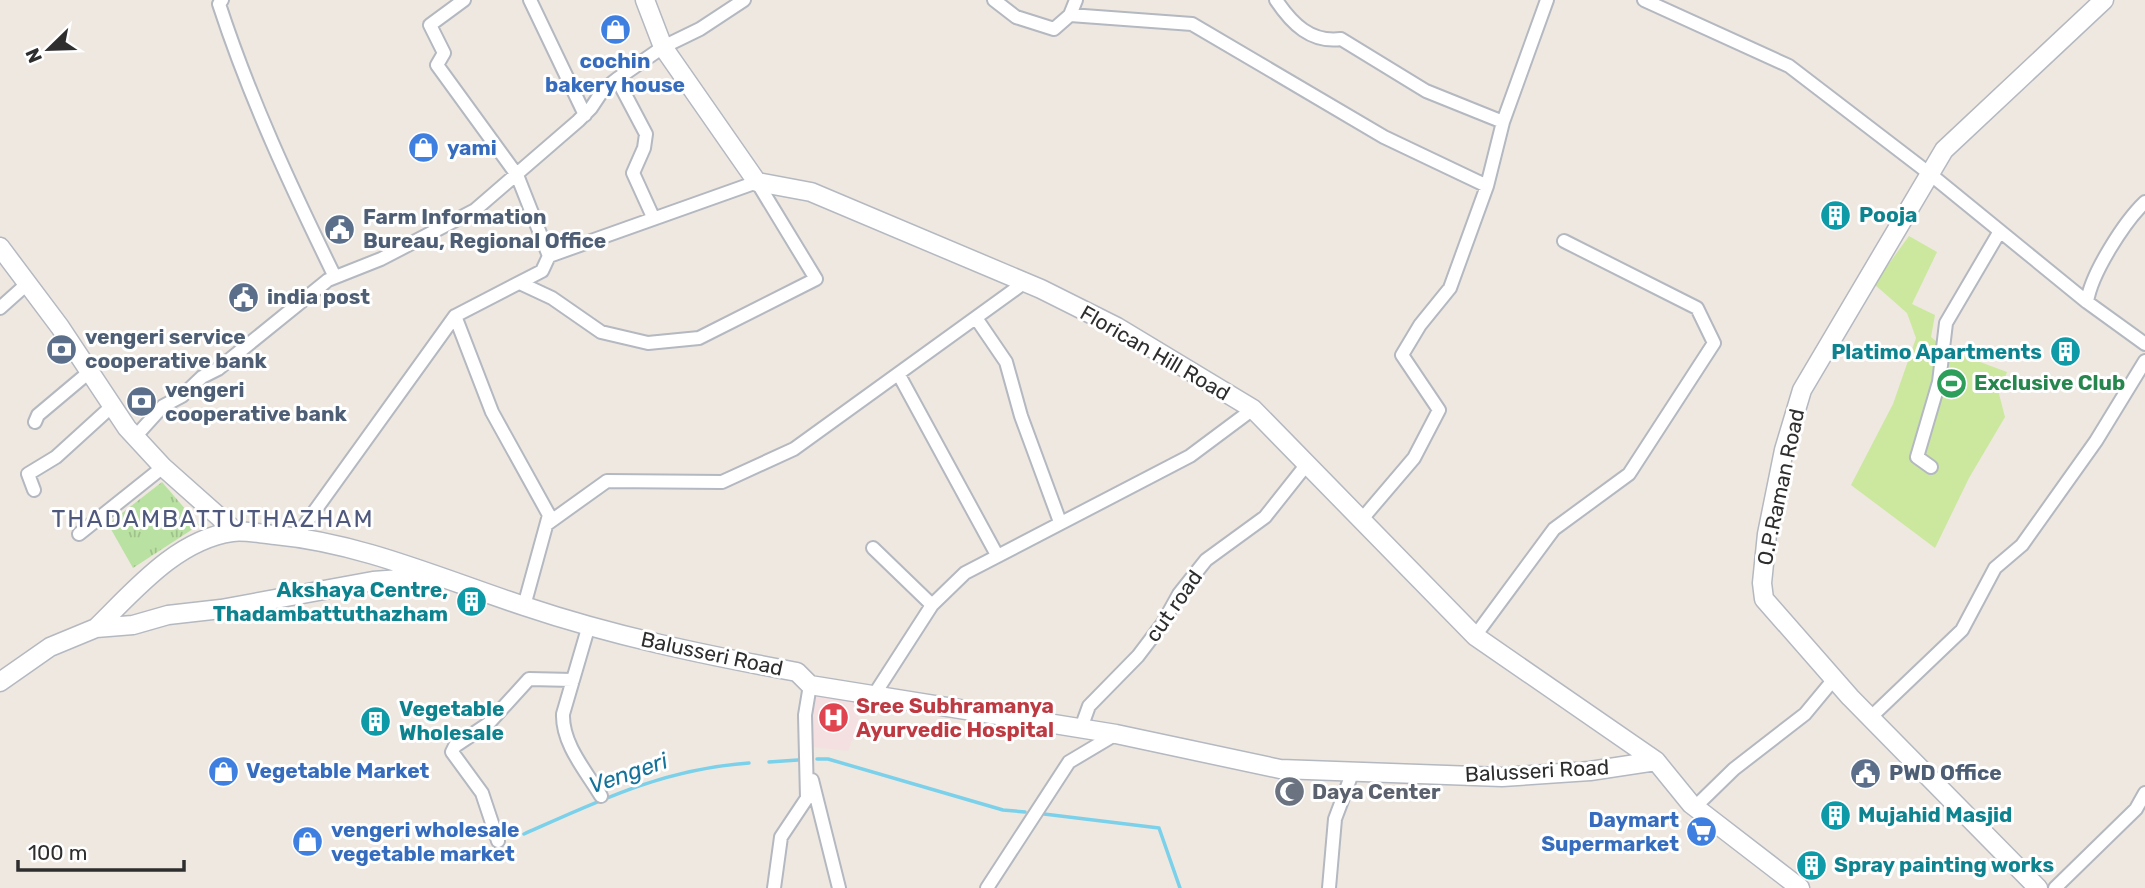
<svg xmlns="http://www.w3.org/2000/svg" width="2145" height="888" font-family="Rubik,sans-serif">
	<style>
		.medical { fill: #f4e0e1 }
		.grass { fill: url(#grass-tufts) }
		.pitch { fill: #cbe89e }
		.lines { fill: none; stroke-linecap: round; stroke-linejoin: round }
		.stream { stroke: #7bd0ea; stroke-width: 3.5 }
		.street-casing { stroke: #b4b8c0; stroke-width: 16 }
		.secondary-casing { stroke: #b4b8c0; stroke-width: 21 }
		.street { stroke: #fff; stroke-width: 12 }
		.secondary { stroke: #fff; stroke-width: 18 }
		.labels { text-anchor: middle; stroke-width: 6; stroke-linejoin: round; paint-order: stroke }
		.shop-label { font-size: 21px; font-weight: bold; fill: #366cbe; stroke: #fff; text-anchor: start }
		.culture-label { font-size: 21px; font-weight: bold; fill: #0d838f; stroke: #fff; text-anchor: start }
		.service-label { font-size: 21px; font-weight: bold; fill: #4e5e75; stroke: #fff; text-anchor: start }
		.street-label { font-size: 21px; fill: #2e2e2e; stroke: #fff }
		.leisure-label { font-size: 21px; font-weight: bold; fill: #27864d; stroke: #fff; text-anchor: start }
		.health-label { font-size: 21px; font-weight: bold; fill: #be3a42; stroke: #fff; text-anchor: start }
		.worship-label { font-size: 21px; font-weight: bold; fill: #5b616d; stroke: #fff; text-anchor: start }
		.water-label { font-size: 23px; font-style: italic; fill: #14729b; stroke: #fff }
		.quarter-label { font-size: 24px; letter-spacing: 2px; fill: #4f597d; stroke: #fff }
	</style>
	<defs>
		<pattern id="grass-tufts" width="24" height="20" patternUnits="userSpaceOnUse" patternTransform="scale(1.75)"><rect width="24" height="20" fill="#b9e1a1"/><path d="M3 7l-1-3M5 7V3M7 7l1-3M15 17l-1-3M17 17v-4M19 17l1-3" fill="none" stroke="#9fc18b"/></pattern>
	</defs>
	<rect width="100%" height="100%" fill="#eee8e1"/>
	<path class="medical" d="M817 682 853 686 859 707 858 724 848 751 812 747 808 730Z"/>
	<path class="grass" d="M162 482 199 525 133 568 108 524Z"/>
	<path class="pitch" d="M1909 236 1937 252 1912 304 1935 315 1931 337 1945 349 2007 372 1999 394 2005 417 1969 478 1935 548 1851 485 1893 404 1916 338 1907 313 1874 284Z"/>
	<g class="lines">
		<path class="stream" d="M817 759H828L1003 810 1025 812
			M769 762 798 760
			M1044 814 1159 828 1180 888
			M524 834C600 800 664 769 749 763"/>
		<defs>
			<path id="street" d="M222 0 219 4C250 99 291 187 335 277
				M464 0 430 25 444 53 437 65 517 175 549 256 542 271 455 316 492 412 549 515 524 606
				M530 0 585 115
				M994 0 1016 17 1054 29 1070 15
				M1076 0 1070 15 1192 24 1384 137 1487 186
				M1276 0C1292 24 1311 43 1341 39L1426 91 1503 122 1487 186 1450 288 1420 325 1402 355 1439 410 1414 458 1362 519
				M1644 0 1789 66 1930 174 2087 302
				M617 79 646 134 644 148 633 173 653 217
				M1503 122 1547 0
				M2145 202C2124 222 2091 274 2087 302L2145 344
				M522 284 552 298 601 332 648 343 699 338 816 279 757 182 549 256
				M0 308 28 283
				M976 318 1006 362 1021 416 1060 522
				M899 375 997 555
				M35 422 38 415 88 373
				M135 437 163 406 182 396 202 377 218 369 328 280 381 259 475 210 578 121 591 108 603 90 617 79 663 47 700 29 744 0
				M1931 467 1917 457 1939 382 1946 323 2000 231
				M34 490 28 474 56 457 111 407
				M547 524 607 481 722 482 794 449 1025 282
				M79 534 163 467
				M296 537 455 316
				M873 548 932 605
				M589 625 563 714C562 744 586 771 601 796
				M1475 636 1554 529 1629 474 1714 343 1697 308 1564 241
				M874 695 932 605 965 573 1190 456 1253 409
				M1871 717 1962 630 1995 568 2022 545 2096 441 2145 361
				M1081 728 1089 706 1138 656 1163 623 1179 594 1206 560 1265 517 1307 464
				M812 780 839 888
				M1695 807 1734 769 1805 714 1834 679
				M498 841 482 793 452 752 455 746 488 724 529 679 573 680
				M774 888 781 837 807 798 805 715 810 685
				M987 888 1069 762 1116 734
				M1329 888 1335 819 1353 771
				M2055 888 2136 809 2145 793"/>
			<path id="secondary" d="M645 0 663 47 757 182 811 192 1041 289 1117 327 1253 409 1475 636 1656 761 1691 804 1800 888
				M0 247 60 327 127 428 163 467 235 531
				M96 628C134 591 176 540 232 532 245 530 261 534 275 535 361 543 442 579 524 606 613 636 705 655 797 672L810 685 1116 734 1280 769 1502 777 1590 771 1656 761
				M0 682 50 647 96 628 133 625 168 615 221 609 373 581 428 577
				M2038 888 1850 697 1764 599 1762 583 1767 534 1784 450 1802 390 1944 150 2104 0"/>
		</defs>
		<use href="#street" class="street-casing"/>
		<use href="#secondary" class="secondary-casing"/>
		<use href="#street" class="street"/>
		<use href="#secondary" class="secondary"/>
	</g>
	<defs>
		<symbol id="shop-disc" viewBox="-11 -11 22 22"><circle r="9.5" fill="#3f7fe0" stroke="#fff"/><path d="M-5-2.5h2.3a2.7 3.5 0 0 1 5.4 0H5L5.5 6h-11ZM-1.5-2.5h3a1.5 2.3 0 0 0-3 0Z" fill="#fff"/></symbol>
		<symbol id="building-disc" viewBox="-11 -11 22 22"><circle r="9.5" fill="#0f9aa8" stroke="#fff"/><path d="M-4-6H4V6H1V3H-1V6H-4ZM-2.5-4.3h1.7v1.8h-1.7ZM.8-4.3h1.7v1.8H.8ZM-2.5-1h1.7V.8h-1.7ZM.8-1h1.7V.8H.8Z" fill="#fff"/></symbol>
		<symbol id="civic-disc" viewBox="-11 -11 22 22"><circle r="9.5" fill="#5c6f8a" stroke="#fff"/><path d="M-.6-6.5H3V-4.5H.6V-3L4-1V1h2V6H-6V1h2V-1L-.6-3ZM-1.2 2.5V6h2.4V2.5Z" fill="#fff"/></symbol>
		<symbol id="bank-disc" viewBox="-11 -11 22 22"><circle r="9.5" fill="#5c6f8a" stroke="#fff"/><path d="M-6-4H6V4H-6ZM0-2.3a2.3 2.3 0 1 0 0 4.6a2.3 2.3 0 1 0 0-4.6Z" fill="#fff"/></symbol>
		<symbol id="stadium-disc" viewBox="-11 -11 22 22"><circle r="9.5" fill="#2e9e5b" stroke="#fff"/><path d="M0-5a6.5 5 0 1 0 0 10a6.5 5 0 1 0 0-10ZM-3.5-1.8h7v3.6h-7Z" fill="#fff"/></symbol>
		<symbol id="hospital-disc" viewBox="-11 -11 22 22"><circle r="9.5" fill="#e0444e" stroke="#fff"/><path d="M-5-5h3v3.5h4V-5h3V5h-3V1.5h-4V5h-3Z" fill="#fff"/></symbol>
		<symbol id="mosque-disc" viewBox="-11 -11 22 22"><circle r="9.5" fill="#6b7280" stroke="#fff"/><path d="M3.5-4.9A6 6 0 1 0 3.5 4.9A5 5 0 1 1 3.5-4.9Z" fill="#fff"/></symbol>
		<symbol id="supermarket-disc" viewBox="-11 -11 22 22"><circle r="9.5" fill="#3f7fe0" stroke="#fff"/><path d="M-6-5.5h2.5l.6 2H6L4.5 2H-2.5L-4.4-4H-6ZM-1.5 3.2a1.3 1.3 0 1 0 .1 0ZM3 3.2a1.3 1.3 0 1 0 .1 0Z" fill="#fff"/></symbol>
	</defs>
	<g fill-rule="evenodd">
		<use href="#shop-disc" x="598" y="12" width="35" height="35"/>
		<use href="#shop-disc" x="406" y="130" width="35" height="35"/>
		<use href="#building-disc" x="1818" y="198" width="35" height="35"/>
		<use href="#civic-disc" x="322" y="212" width="35" height="35"/>
		<use href="#civic-disc" x="226" y="280" width="35" height="35"/>
		<use href="#bank-disc" x="44" y="332" width="35" height="35"/>
		<use href="#building-disc" x="2048" y="334" width="35" height="35"/>
		<use href="#stadium-disc" x="1934" y="366" width="35" height="35"/>
		<use href="#bank-disc" x="124" y="384" width="35" height="35"/>
		<use href="#building-disc" x="454" y="584" width="35" height="35"/>
		<use href="#hospital-disc" x="816" y="700" width="35" height="35"/>
		<use href="#building-disc" x="358" y="704" width="35" height="35"/>
		<use href="#shop-disc" x="206" y="754" width="35" height="35"/>
		<use href="#civic-disc" x="1848" y="756" width="35" height="35"/>
		<use href="#mosque-disc" x="1272" y="774" width="35" height="35"/>
		<use href="#building-disc" x="1818" y="798" width="35" height="35"/>
		<use href="#supermarket-disc" x="1684" y="814" width="35" height="35"/>
		<use href="#shop-disc" x="290" y="824" width="35" height="35"/>
		<use href="#building-disc" x="1794" y="848" width="35" height="35"/>
	</g>
	<g class="labels">
		<g class="shop-label">
			<text x="615" y="68" text-anchor="middle">cochin<tspan x="615" dy="24">bakery house</tspan></text>
			<text x="447" y="155">yami</text>
			<text x="246" y="778">Vegetable Market</text>
			<text x="1679" y="827" text-anchor="end">Daymart<tspan x="1679" dy="24">Supermarket</tspan></text>
			<text x="331" y="837">vengeri wholesale<tspan x="331" dy="24">vegetable market</tspan></text>
		</g>
		<g class="culture-label">
			<text x="1859" y="222">Pooja</text>
			<text x="2042" y="359" text-anchor="end">Platimo Apartments</text>
			<text x="448" y="597" text-anchor="end">Akshaya Centre,<tspan x="448" dy="24">Thadambattuthazham</tspan></text>
			<text x="399" y="716">Vegetable<tspan x="399" dy="24">Wholesale</tspan></text>
			<text x="1858" y="822">Mujahid Masjid</text>
			<text x="1834" y="872">Spray painting works</text>
		</g>
		<g class="service-label">
			<text x="363" y="224">Farm Information<tspan x="363" dy="24">Bureau, Regional Office</tspan></text>
			<text x="267" y="304">india post</text>
			<text x="85" y="344">vengeri service<tspan x="85" dy="24">cooperative bank</tspan></text>
			<text x="165" y="397">vengeri<tspan x="165" dy="24">cooperative bank</tspan></text>
			<text x="1889" y="780">PWD Office</text>
		</g>
		<g class="street-label">
			<text transform="translate(1155 353) rotate(30)" y="7">Florican Hill Road</text>
			<text transform="translate(1781 487) rotate(-78)" y="7">O.P.Raman Road</text>
			<text transform="translate(1174 606) rotate(-55)" y="7">cut road</text>
			<text transform="translate(712 654) rotate(12)" y="7">Balusseri Road</text>
			<text transform="translate(1537 771) rotate(-3)" y="7">Balusseri Road</text>
		</g>
		<g class="leisure-label">
			<text x="1974" y="390">Exclusive Club</text>
		</g>
		<g class="health-label">
			<text x="856" y="713">Sree Subhramanya<tspan x="856" dy="24">Ayurvedic Hospital</tspan></text>
		</g>
		<g class="worship-label">
			<text x="1312" y="799">Daya Center</text>
		</g>
		<g class="water-label">
			<text transform="translate(628 773) rotate(-19)" y="8">Vengeri</text>
		</g>
		<g class="quarter-label">
			<text x="213" y="527">THADAMBATTUTHAZHAM</text>
		</g>
	</g>
	<g transform="translate(49 49) rotate(247)" stroke="#ffffff" stroke-width="5" paint-order="stroke">
	<path d="M0-5L12 26L0 18L-12 26Z" fill="#2e2e2e"/>
	<text y="-10" font-size="19" font-weight="bold" text-anchor="middle" fill="#2e2e2e">N</text>
	</g>
	<path d="M18 860v10h166v-10" fill="none" stroke="#2e2e2e" stroke-width="3.5"/>
	<text x="28" y="860" font-size="21" fill="#2e2e2e" stroke="#ffffff" stroke-width="5" paint-order="stroke">100 m</text>
</svg>
